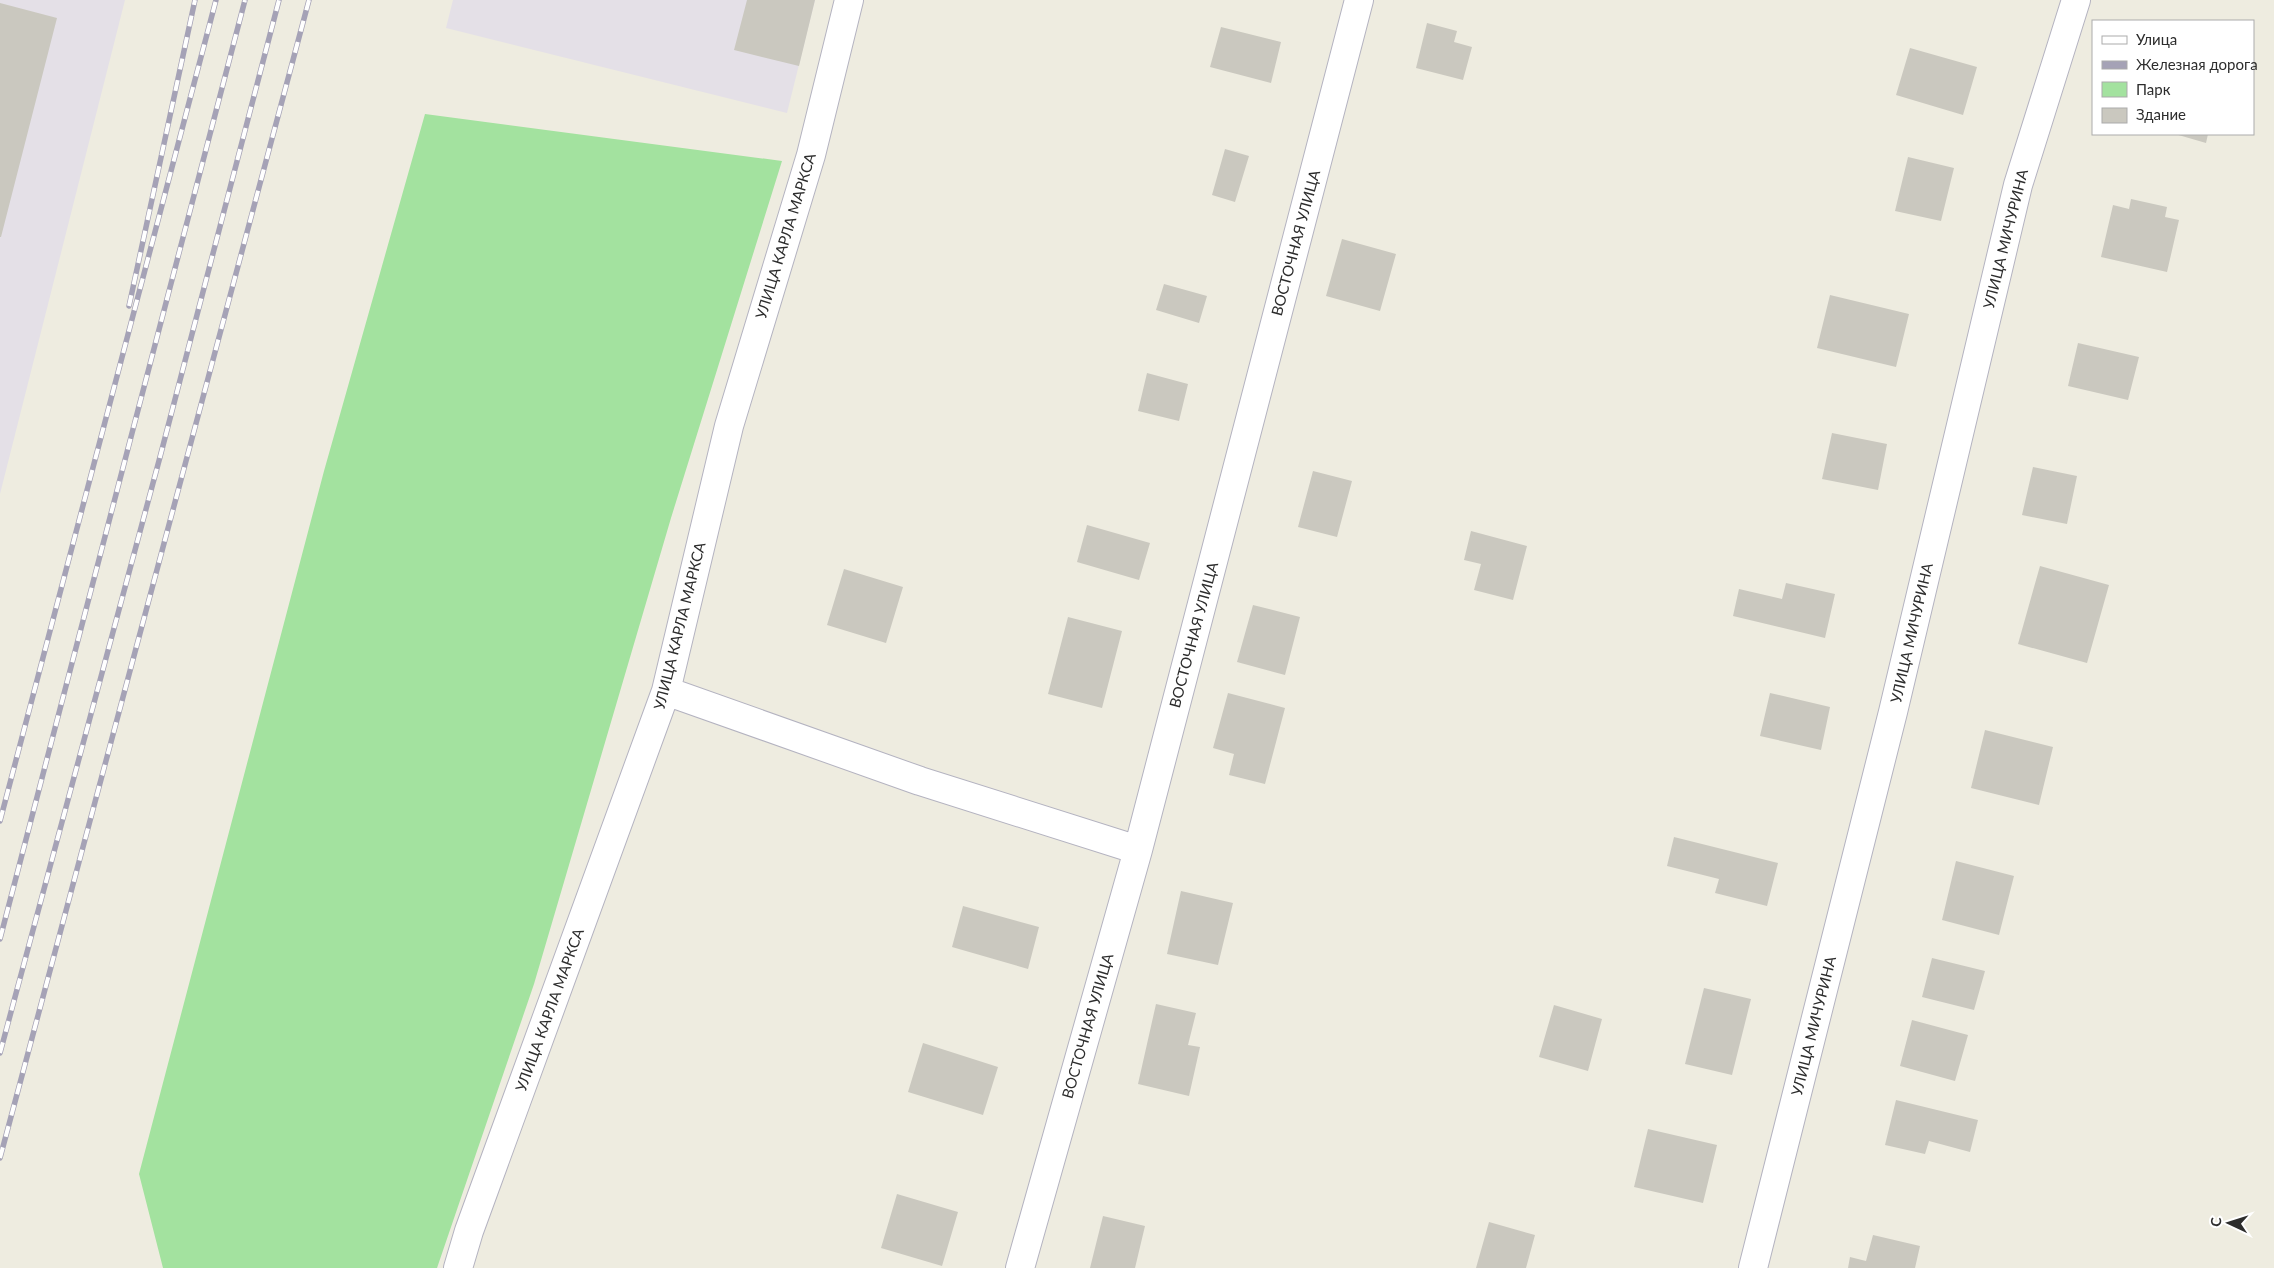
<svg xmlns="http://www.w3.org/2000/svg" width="2274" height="1268" font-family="Lato,sans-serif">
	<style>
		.industrial { fill: #e4e0e7 }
		.green { fill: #a3e29f }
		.building { fill: #cac8bf }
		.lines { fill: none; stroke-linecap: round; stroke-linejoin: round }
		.minor-casing { stroke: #b4b3c0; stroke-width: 30 }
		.minor { stroke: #fff; stroke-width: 28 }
		.rail-casing { stroke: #a5a2b6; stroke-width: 5.5 }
		.rail { stroke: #fff; stroke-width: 4; stroke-dasharray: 11; stroke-linecap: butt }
		.labels { text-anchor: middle; stroke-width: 5; stroke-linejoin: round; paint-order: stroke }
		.street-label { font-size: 15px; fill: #2d2d2d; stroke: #fff }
	</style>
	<rect width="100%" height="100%" fill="#eeece0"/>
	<path class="industrial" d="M0 0H125L0 494Z
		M453 0H815L787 113 446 28Z"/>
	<path class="green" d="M425 114 782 161 671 518 534 984 437 1268H163L139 1174 324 471Z"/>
	<path class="building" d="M747 0H815L799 66 734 50Z
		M0 3 57 18 1 237H0Z
		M1427 23 1457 31 1454 42 1472 47 1463 80 1416 68Z
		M1221 27 1281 42 1271 83 1210 67Z
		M1910 48 1977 67 1963 115 1896 95Z
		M2175 134H2208L2206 143Z
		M1225 149 1249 156 1235 202 1212 195Z
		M1908 157 1954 168 1941 221 1895 211Z
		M2131 199 2167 207 2165 217 2179 220 2167 272 2101 257 2113 205 2129 209Z
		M1342 239 1396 254 1380 311 1326 296Z
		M1164 284 1207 296 1199 323 1156 310Z
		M1830 295 1909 314 1896 367 1817 348Z
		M2078 343 2139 357 2128 400 2068 386Z
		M1147 373 1188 384 1179 421 1138 411Z
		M1832 433 1887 444 1878 490 1822 479Z
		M2033 467 2077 476 2067 524 2022 515Z
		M1313 471 1352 481 1337 537 1298 527Z
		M1087 525 1150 543 1139 580 1077 562Z
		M1471 531 1527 546 1513 600 1474 590 1481 564 1464 560Z
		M2040 566 2109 585 2087 663 2018 644Z
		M844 569 903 587 886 643 827 625Z
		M1786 583 1835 594 1825 638 1733 616 1739 589 1782 599Z
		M1253 605 1300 617 1285 675 1237 662Z
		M1068 617 1122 631 1102 708 1048 694Z
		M1228 693 1285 708 1265 784 1229 775 1234 754 1213 748Z
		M1770 693 1830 707 1821 750 1760 736Z
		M1985 730 2053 747 2039 805 1971 788Z
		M1674 837 1778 863 1767 906 1715 893 1719 879 1667 866Z
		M1956 861 2014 876 1999 935 1942 920Z
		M1181 891 1233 903 1218 965 1167 954Z
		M963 906 1039 927 1028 969 952 947Z
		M1932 958 1985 971 1974 1010 1922 997Z
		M1704 988 1751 999 1732 1075 1685 1064Z
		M1156 1004 1196 1013 1188 1045 1200 1047 1189 1096 1138 1084Z
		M1554 1005 1602 1019 1588 1071 1539 1057Z
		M1912 1020 1968 1035 1955 1081 1900 1066Z
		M923 1043 998 1067 983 1115 908 1092Z
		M1896 1100 1978 1120 1970 1152 1929 1141 1925 1154 1885 1145Z
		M1648 1129 1717 1145 1703 1203 1634 1187Z
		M897 1194 958 1212 942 1266 881 1248Z
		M1103 1216 1145 1226 1135 1268H1090Z
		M1489 1222 1535 1235 1526 1268H1476Z
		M1873 1235 1920 1246 1915 1268H1848L1850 1257 1866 1261Z"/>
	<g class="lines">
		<defs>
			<path id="minor" d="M666 691 920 781 1138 850
				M458 1268 469 1231 666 691 729 426 811 155 849 0
				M1020 1268 1138 850 1359 0
				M1753 1268 1893 712 2018 185 2076 0"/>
		</defs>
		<use href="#minor" class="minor-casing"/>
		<use href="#minor" class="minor"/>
		<defs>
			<path id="rail" d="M129 306 195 0
				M0 821 216 0
				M0 939 245 0
				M0 1053 160 457 279 0
				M0 1158 309 0"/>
		</defs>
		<use href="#rail" class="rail-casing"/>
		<use href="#rail" class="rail"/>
	</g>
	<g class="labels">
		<g class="street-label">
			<text transform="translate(786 236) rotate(-73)" y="5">УЛИЦА КАРЛА МАРКСА</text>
			<text transform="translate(2006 239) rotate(-76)" y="5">УЛИЦА МИЧУРИНА</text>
			<text transform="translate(1296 243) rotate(-75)" y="5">ВОСТОЧНАЯ УЛИЦА</text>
			<text transform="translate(680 626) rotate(-76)" y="5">УЛИЦА КАРЛА МАРКСА</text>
			<text transform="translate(1912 633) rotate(-77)" y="5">УЛИЦА МИЧУРИНА</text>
			<text transform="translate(1194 635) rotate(-75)" y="5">ВОСТОЧНАЯ УЛИЦА</text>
			<text transform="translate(550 1010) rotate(-70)" y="5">УЛИЦА КАРЛА МАРКСА</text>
			<text transform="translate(1088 1026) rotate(-74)" y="5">ВОСТОЧНАЯ УЛИЦА</text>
			<text transform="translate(1814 1026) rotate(-76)" y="5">УЛИЦА МИЧУРИНА</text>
		</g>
	</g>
	<rect x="2092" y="20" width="162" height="115" fill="#ffffff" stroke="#ababab"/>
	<rect x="2102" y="36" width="25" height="8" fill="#ffffff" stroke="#ababab"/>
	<text x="2136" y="45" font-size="15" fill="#2d2d2d">Улица</text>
	<rect x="2102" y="61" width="25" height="8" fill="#a5a2b6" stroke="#ababab"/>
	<text x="2136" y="70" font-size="15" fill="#2d2d2d">Железная дорога</text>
	<rect x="2102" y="82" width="25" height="15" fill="#a3e29f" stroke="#ababab"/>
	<text x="2136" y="95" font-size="15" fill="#2d2d2d">Парк</text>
	<rect x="2102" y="108" width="25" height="15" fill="#cac8bf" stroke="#ababab"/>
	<text x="2136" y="120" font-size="15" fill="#2d2d2d">Здание</text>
	<g transform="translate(2229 1223) rotate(274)" stroke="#ffffff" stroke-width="4" paint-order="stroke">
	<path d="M0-4L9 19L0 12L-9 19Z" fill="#2d2d2d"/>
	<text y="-8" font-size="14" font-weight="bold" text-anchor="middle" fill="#2d2d2d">С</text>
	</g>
</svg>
